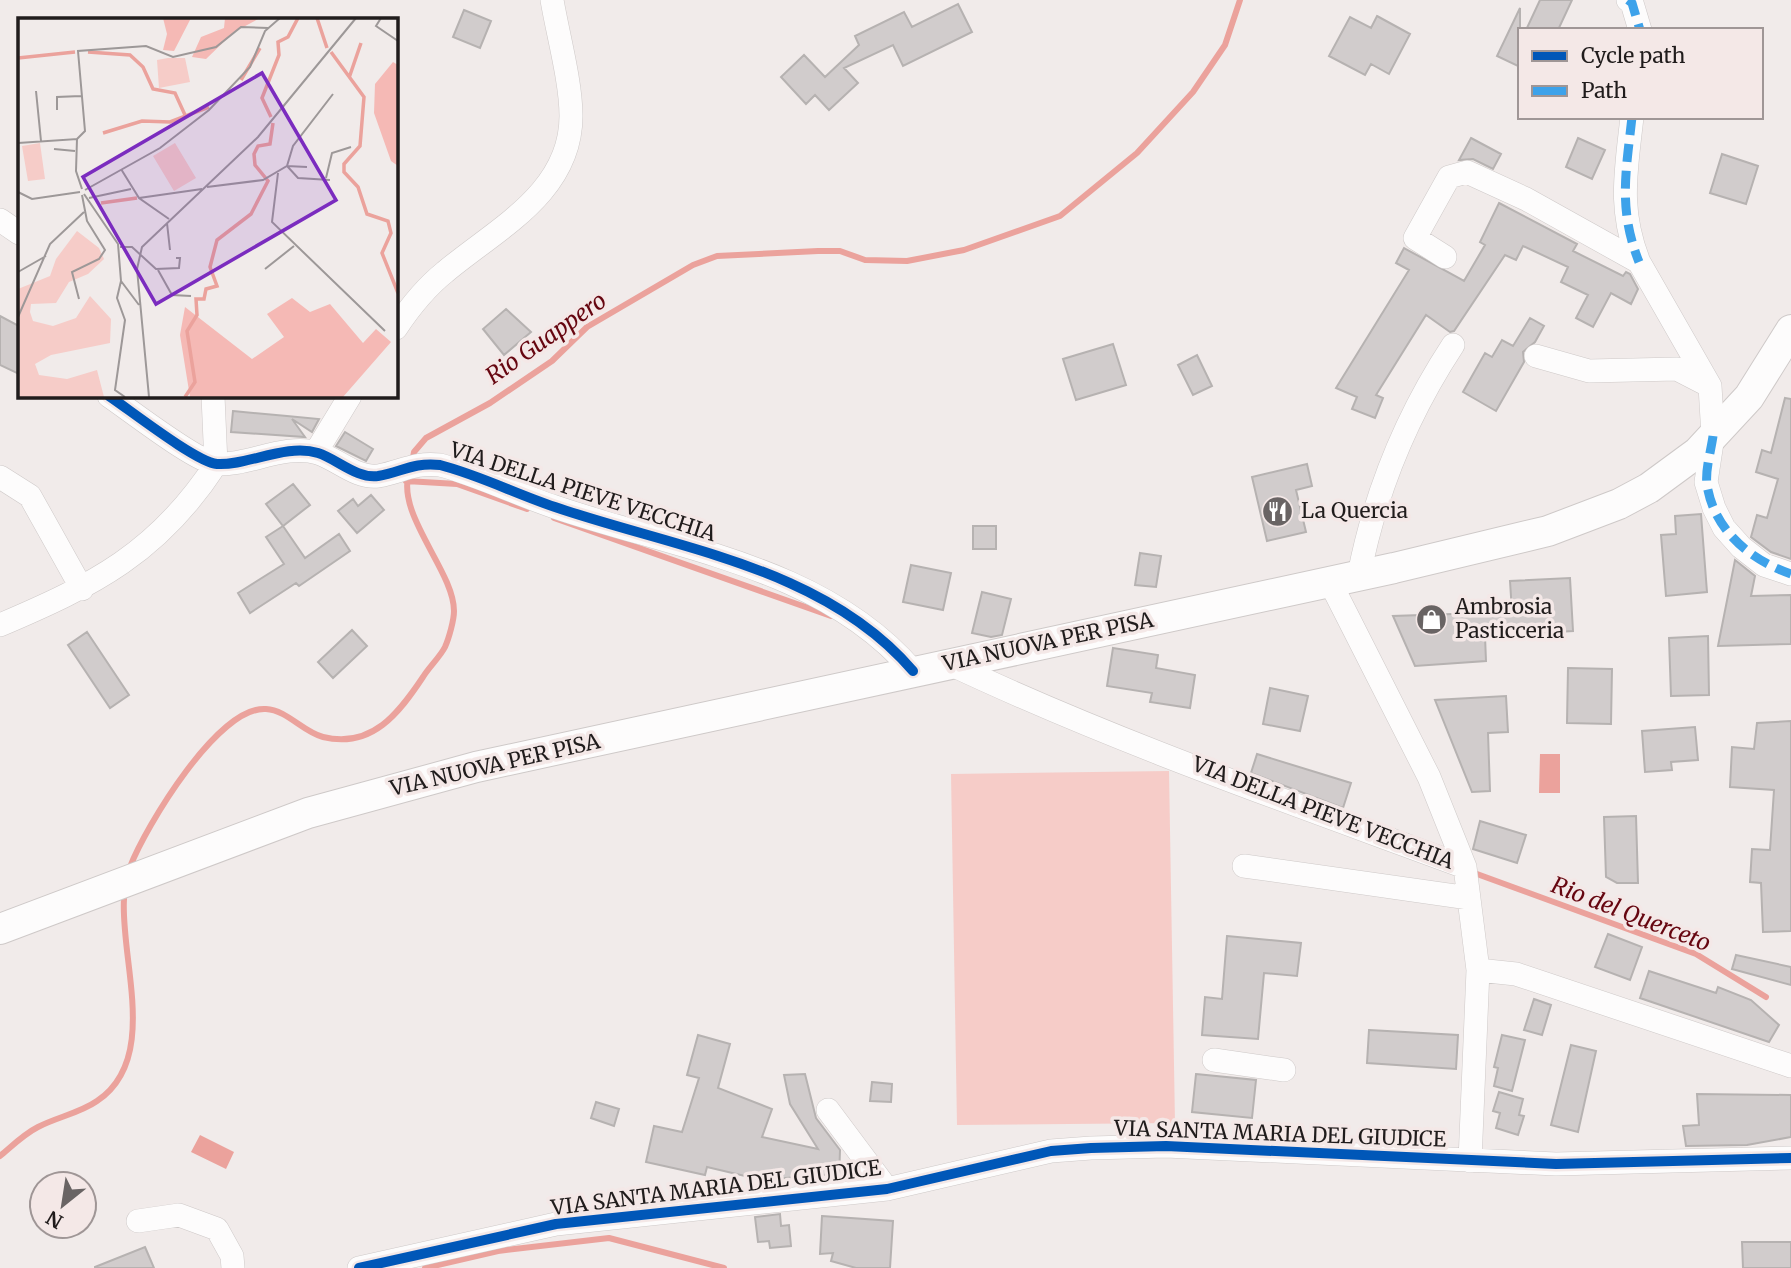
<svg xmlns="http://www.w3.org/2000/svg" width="1791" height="1268" font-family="Merriweather,serif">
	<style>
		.green { fill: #f6ccc8 }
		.water { fill: #eba29c }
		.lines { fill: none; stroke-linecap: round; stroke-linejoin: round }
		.stream { stroke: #eba29c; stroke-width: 6 }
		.building { fill: #d1cccc; stroke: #b6b2b1; stroke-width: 2 }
		.minor-casing { stroke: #cec9c8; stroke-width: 24 }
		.major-casing { stroke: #cec9c8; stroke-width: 32 }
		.minor { stroke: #fdfcfc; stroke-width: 23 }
		.major { stroke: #fdfcfc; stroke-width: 30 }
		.quiet { stroke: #3da2ea; stroke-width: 9; stroke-dasharray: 18 9; stroke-linecap: butt }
		.cycleway-casing { stroke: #f4e8e7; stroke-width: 15 }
		.cycleway { stroke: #0057b8; stroke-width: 10 }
		.labels { text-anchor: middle; stroke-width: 7; stroke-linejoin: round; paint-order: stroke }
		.street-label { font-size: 21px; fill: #201c1c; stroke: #f4e8e7 }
		.poi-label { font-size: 21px; fill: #201c1c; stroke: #f4e8e7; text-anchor: start }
		.water-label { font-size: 23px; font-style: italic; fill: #660610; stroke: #f4e8e7 }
		.inset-river { fill: none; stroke: #eba29c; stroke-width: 3.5 }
		.inset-road { fill: none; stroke: #9d9898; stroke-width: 2 }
		.view { fill: #7b2cbf; fill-opacity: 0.15; stroke: #7b2cbf; stroke-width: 3.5 }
		.inset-edge { fill: none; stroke: #201c1c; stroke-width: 3.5 }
	</style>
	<rect width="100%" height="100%" fill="#f1ebea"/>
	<path class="green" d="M1169 771 1175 1123 957 1125 951 774Z"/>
	<path class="water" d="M1540 754H1560V793H1539Z
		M200 1135 234 1152 226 1169 191 1152Z"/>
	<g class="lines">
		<path class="stream" d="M412 462 414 452 426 438 490 403 552 361 587 327 693 265 717 256 818 251H840L865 260 907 261 964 250 1060 216 1137 153 1193 92 1225 45 1240 0
			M406 481 457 484 527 509
			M554 518 831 616
			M130 867C146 826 218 706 266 709 287 710 303 732 323 737 372 749 399 713 423 677 429 667 440 657 445 647 449 638 454 620 454 611 454 571 396 515 409 473
			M1477 874 1696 954 1766 997
			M0 1156C12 1146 24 1134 38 1127 57 1117 80 1113 97 1101 160 1059 120 960 124 899
			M425 1268 498 1251 609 1238 724 1268"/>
	</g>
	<path class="building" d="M1540 0H1572L1558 30H1526Z
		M958 4 972 32 903 66 893 45 844 68 858 83 829 110 815 95 806 104 781 77 804 55 825 77 859 45 855 36 904 12 912 27Z
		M1520 8V67L1497 56Z
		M464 10 491 21 480 48 453 37Z
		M1377 16 1410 34 1389 74 1371 64 1365 75 1329 56 1350 17 1371 28Z
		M1471 138 1501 154 1493 169 1473 159 1459 160Z
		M1578 138 1605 150 1592 179 1566 167Z
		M1722 154 1758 166 1746 204 1710 193Z
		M1499 203 1577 244 1573 251 1623 276 1626 272 1630 274 1638 289 1631 304 1611 293 1593 327 1576 318 1588 295 1561 282 1568 267 1523 246 1516 260 1505 255 1454 331 1450 332 1426 315 1376 395 1383 398 1375 418 1352 409 1357 397 1336 388 1409 270 1396 263 1404 248 1464 281 1485 245 1480 242Z
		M506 309 531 332 504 355 483 329Z
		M0 316 19 326V374L0 365Z
		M1530 318 1544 326 1535 342 1523 352 1524 362 1496 411 1463 392 1485 353 1492 357 1502 340 1513 346Z
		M1113 344 1126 385 1076 400 1063 359Z
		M1197 355 1212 386 1193 395 1178 365Z
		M1785 398 1791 399V559L1771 552 1751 537 1757 515 1767 518 1778 479 1756 472 1762 450 1771 453Z
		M233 411 287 416 319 419 312 432 292 419 305 437 231 432Z
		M345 432 373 449 366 461 336 446Z
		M1307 464 1312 486 1296 490 1306 532 1267 541 1252 477Z
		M293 484 310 505 283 526 266 504Z
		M371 495 384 510 357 533 338 511 353 499 358 506Z
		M1701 514 1707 592 1666 596 1661 535 1676 534 1675 516Z
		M283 526 305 558 339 534 350 551 299 586 296 583 250 613 238 593 284 564 266 537Z
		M973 526H996V549H973Z
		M1140 553 1161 556 1156 587 1135 585Z
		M1735 560 1755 576 1751 596 1791 595V644L1718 646Z
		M911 565 951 573 943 610 903 602Z
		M1570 578 1573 631 1485 636 1486 661 1415 666 1393 616 1512 612 1510 581Z
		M982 592 1011 599 1002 635 991 637 972 633Z
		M352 630 367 646 333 678 318 662Z
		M87 632 129 695 110 708 68 645Z
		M1708 636 1709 695 1671 696 1669 638Z
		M1113 648 1158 655 1156 668 1195 675 1190 708 1150 702 1152 693 1107 686Z
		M1568 668 1612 669 1611 724 1567 723Z
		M1270 688 1308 696 1300 731 1263 724Z
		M1506 696 1508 732 1488 733 1490 791 1472 792 1435 700Z
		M1791 721V931L1763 932 1761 883 1750 882 1752 849 1770 850 1774 790 1730 787 1732 747 1754 749 1757 723Z
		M1695 727 1698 760 1671 762 1672 770 1645 772 1642 731Z
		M1257 754 1351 783 1343 808 1251 773Z
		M1636 816 1638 883H1617L1606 877 1604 817Z
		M1480 821 1526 835 1517 863 1473 849Z
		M1608 934 1642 947 1630 980 1595 967Z
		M1227 936 1301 943 1297 976 1264 973 1258 1039 1202 1035 1205 997 1222 999Z
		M1736 955 1791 967V985L1732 969Z
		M1649 971 1716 993 1718 987 1751 1000 1779 1025 1769 1042 1640 998Z
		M1534 999 1551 1005 1542 1035 1524 1030Z
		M1369 1030 1458 1035 1456 1069 1367 1063Z
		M698 1035 730 1044 718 1088 772 1109 762 1137 818 1149 790 1104 784 1075 805 1074 816 1118 840 1150 839 1180 834 1174 808 1176 776 1179 777 1187 765 1188 766 1181 707 1167 705 1175 646 1162 654 1126 682 1132 699 1078 687 1075Z
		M1502 1035 1525 1040 1512 1091 1494 1086 1498 1068 1494 1067Z
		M1571 1045 1596 1051 1578 1132 1551 1125Z
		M1196 1074 1256 1080 1252 1118 1192 1112Z
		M872 1082 892 1084 891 1102 870 1101Z
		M1499 1092 1523 1099 1519 1115 1524 1116 1518 1135 1496 1128 1500 1113 1493 1111Z
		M1697 1094 1791 1095V1137L1747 1145 1686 1146 1683 1126 1699 1125Z
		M596 1102 619 1109 614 1126 591 1118Z
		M780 1214 781 1226 789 1225 791 1246 770 1248 769 1241 758 1242 755 1217Z
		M822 1216 893 1221 890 1268H856L831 1261 833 1253 820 1254Z
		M1742 1242H1791V1268H1743Z
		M145 1247 154 1268H95V1267Z"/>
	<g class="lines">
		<defs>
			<path id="minor" d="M1628 0 1632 3 1640 30
				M1632 117C1626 172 1618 209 1639 262
				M0 220 19 233
				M1445 257 1415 238 1449 177 1467 172 1526 199 1639 262 1710 386 1713 436 1706 482 1714 508 1724 528 1741 547 1764 565 1791 574
				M396 328C410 307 425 288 445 272 496 229 571 193 571 116 571 82 558 35 552 0
				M1536 356 1589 371 1677 369 1710 386
				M109 396C130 410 196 462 217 464 247 466 286 443 318 453 337 459 357 479 378 476 402 472 413 462 440 465 479 475 516 494 555 507 678 549 824 567 913 671
				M316 452 350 396
				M0 477 30 496 82 589
				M1359 575C1375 493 1407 415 1453 345
				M1329 580 1429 777 1465 867 1478 970 1470 1161
				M0 625C94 585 158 553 216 464L213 396
				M948 663C1115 742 1292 803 1465 867
				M1244 866 1469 898
				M1478 970 1516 974 1791 1066
				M1214 1060 1284 1070
				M828 1110 887 1189
				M138 1221 179 1215 217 1229 232 1256 233 1268
				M359 1268 556 1224 887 1189 1051 1151 1091 1148 1166 1146 1556 1164 1791 1158"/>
			<path id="major" d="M0 929 308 813 476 767 1394 568 1548 531 1619 504 1649 488 1698 452 1749 397 1791 330"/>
		</defs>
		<use href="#minor" class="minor-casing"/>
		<use href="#major" class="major-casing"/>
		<use href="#minor" class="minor"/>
		<use href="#major" class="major"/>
		<path class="quiet" d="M1628 0 1632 3 1640 30
			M1632 117C1626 172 1618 209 1639 262
			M1713 436C1711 451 1705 470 1707 485 1714 530 1750 560 1791 574"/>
		<defs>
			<path id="cycleway" d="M109 396C130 410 196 462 217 464 247 466 286 443 318 453 337 459 357 479 378 476 402 472 413 462 440 465 479 475 516 494 555 507 678 549 824 567 913 671
				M359 1268 556 1224 887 1189 1051 1151 1091 1148 1166 1146 1556 1164 1791 1158"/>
		</defs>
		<use href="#cycleway" class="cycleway-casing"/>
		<use href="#cycleway" class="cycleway"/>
	</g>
	<defs>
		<symbol id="restaurant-disc" viewBox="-11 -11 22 22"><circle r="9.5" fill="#696464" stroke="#f4e8e7"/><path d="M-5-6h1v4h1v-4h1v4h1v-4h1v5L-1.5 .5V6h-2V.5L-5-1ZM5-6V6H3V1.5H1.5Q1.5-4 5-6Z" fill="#fff"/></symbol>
		<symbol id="shop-disc" viewBox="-11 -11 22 22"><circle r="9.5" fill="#696464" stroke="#f4e8e7"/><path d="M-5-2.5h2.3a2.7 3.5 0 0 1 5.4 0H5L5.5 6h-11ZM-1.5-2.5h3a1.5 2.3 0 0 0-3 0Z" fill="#fff"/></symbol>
	</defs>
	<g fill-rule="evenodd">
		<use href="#restaurant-disc" x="1260" y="494" width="35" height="35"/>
		<use href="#shop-disc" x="1414" y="602" width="35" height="35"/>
	</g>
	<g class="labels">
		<g class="street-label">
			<text transform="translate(583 492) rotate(18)" y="7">VIA DELLA PIEVE VECCHIA</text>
			<text transform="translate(1048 642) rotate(-12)" y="7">VIA NUOVA PER PISA</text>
			<text transform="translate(495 765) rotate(-13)" y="7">VIA NUOVA PER PISA</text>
			<text transform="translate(1323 813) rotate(21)" y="7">VIA DELLA PIEVE VECCHIA</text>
			<text transform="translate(1280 1134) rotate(2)" y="7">VIA SANTA MARIA DEL GIUDICE</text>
			<text transform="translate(716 1188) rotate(-7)" y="7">VIA SANTA MARIA DEL GIUDICE</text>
		</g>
		<g class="poi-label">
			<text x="1301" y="518">La Quercia</text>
			<text x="1455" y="614">Ambrosia<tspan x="1455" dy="24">Pasticceria</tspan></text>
		</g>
		<g class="water-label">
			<text transform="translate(546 338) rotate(-35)" y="8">Rio Guappero</text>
			<text transform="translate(1631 914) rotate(21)" y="8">Rio del Querceto</text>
		</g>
	</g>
	<g transform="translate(18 18)">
		<rect width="380" height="380" fill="#f1ebea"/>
		<path d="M150 40H167L172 64 141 70 139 42ZM22 125 27 161 10 163 4 128ZM157 125 178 160 156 173 135 138ZM59 213 81 230 86 241 70 256 51 264 38 285 13 286 12 294 15 303 35 308 58 300 72 278 93 301 92 325 33 337 17 346 21 357 49 361 79 352 86 379H0V271L32 258 38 241Z" fill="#f6ccc8"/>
		<path d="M145 0H173L156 33 145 32 149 16ZM207 0H242L216 14 188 41 174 39 183 19 206 10ZM375 44 380 47V148L373 143 356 95 357 66ZM274 280 292 294 312 286 345 325 358 311 373 324 325 379H172L162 317 167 289 234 341 266 319 249 296Z" fill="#f5b9b5"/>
		<path class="inset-river" d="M299 0 309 30M70 34 112 37 125 49 135 71 157 75 167 97M313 34 346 79 342 128 326 146V154L340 169 349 196 370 203 373 215 364 235 380 275M0 40 57 34M331 60 343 25M223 62 242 30M253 99 244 80 261 37 260 24 270 19 280 0M85 115 124 103 152 104 191 89M83 185 119 180M167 379 177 364 169 313 179 297 178 281H186L188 271 199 268 192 249 199 222 233 196 250 163 237 147 236 136 240 128 252 126 255 105"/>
		<path class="inset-road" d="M363 0 358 8 380 23M18 73 23 123M39 92V79L63 78M59 121 67 113 60 33 128 28 155 39 198 29 223 9 250 10M0 125 59 121 58 153 64 171M36 131 57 133M103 151 121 180 151 201M260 155 254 204 367 313M308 160 314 135 333 129M312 162 280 160 269 148 275 128 315 76M189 169 245 162 269 148 289 149M67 172 142 130 191 92 232 49 247 13 262 0M0 174 14 181 62 174M66 176 100 226 103 263 121 287M71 180 113 171M121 180 184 171M149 205 152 232M102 229H114L138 251 161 250 162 240H158M247 251 276 228M140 252 154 277 173 278M0 254 28 238M103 263 99 280 107 302 97 372 107 379M61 281 54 254 81 241 87 232 69 203 64 177M0 299 32 226 66 194M131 379 119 251 124 229 240 119 338 0"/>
		<path class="view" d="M244 55 318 182 138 286 65 159Z"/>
		<rect width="380" height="380" class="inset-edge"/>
	</g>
	<rect x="1518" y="28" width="245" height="91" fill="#f4e8e7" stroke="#9f9696" stroke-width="2"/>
	<rect x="1532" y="51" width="35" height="10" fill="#0057b8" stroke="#9f9696" stroke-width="2"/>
	<text x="1581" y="63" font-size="21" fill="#201c1c">Cycle path</text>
	<rect x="1532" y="86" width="35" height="10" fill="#3da2ea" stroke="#9f9696" stroke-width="2"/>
	<text x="1581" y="98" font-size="21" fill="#201c1c">Path</text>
	<g transform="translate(63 1205) rotate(210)"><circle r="33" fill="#f4e8e7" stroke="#9f9696" stroke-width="2"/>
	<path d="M0-5L12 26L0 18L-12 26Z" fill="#696464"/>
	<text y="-10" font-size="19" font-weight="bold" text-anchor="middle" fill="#201c1c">N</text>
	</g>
</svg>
